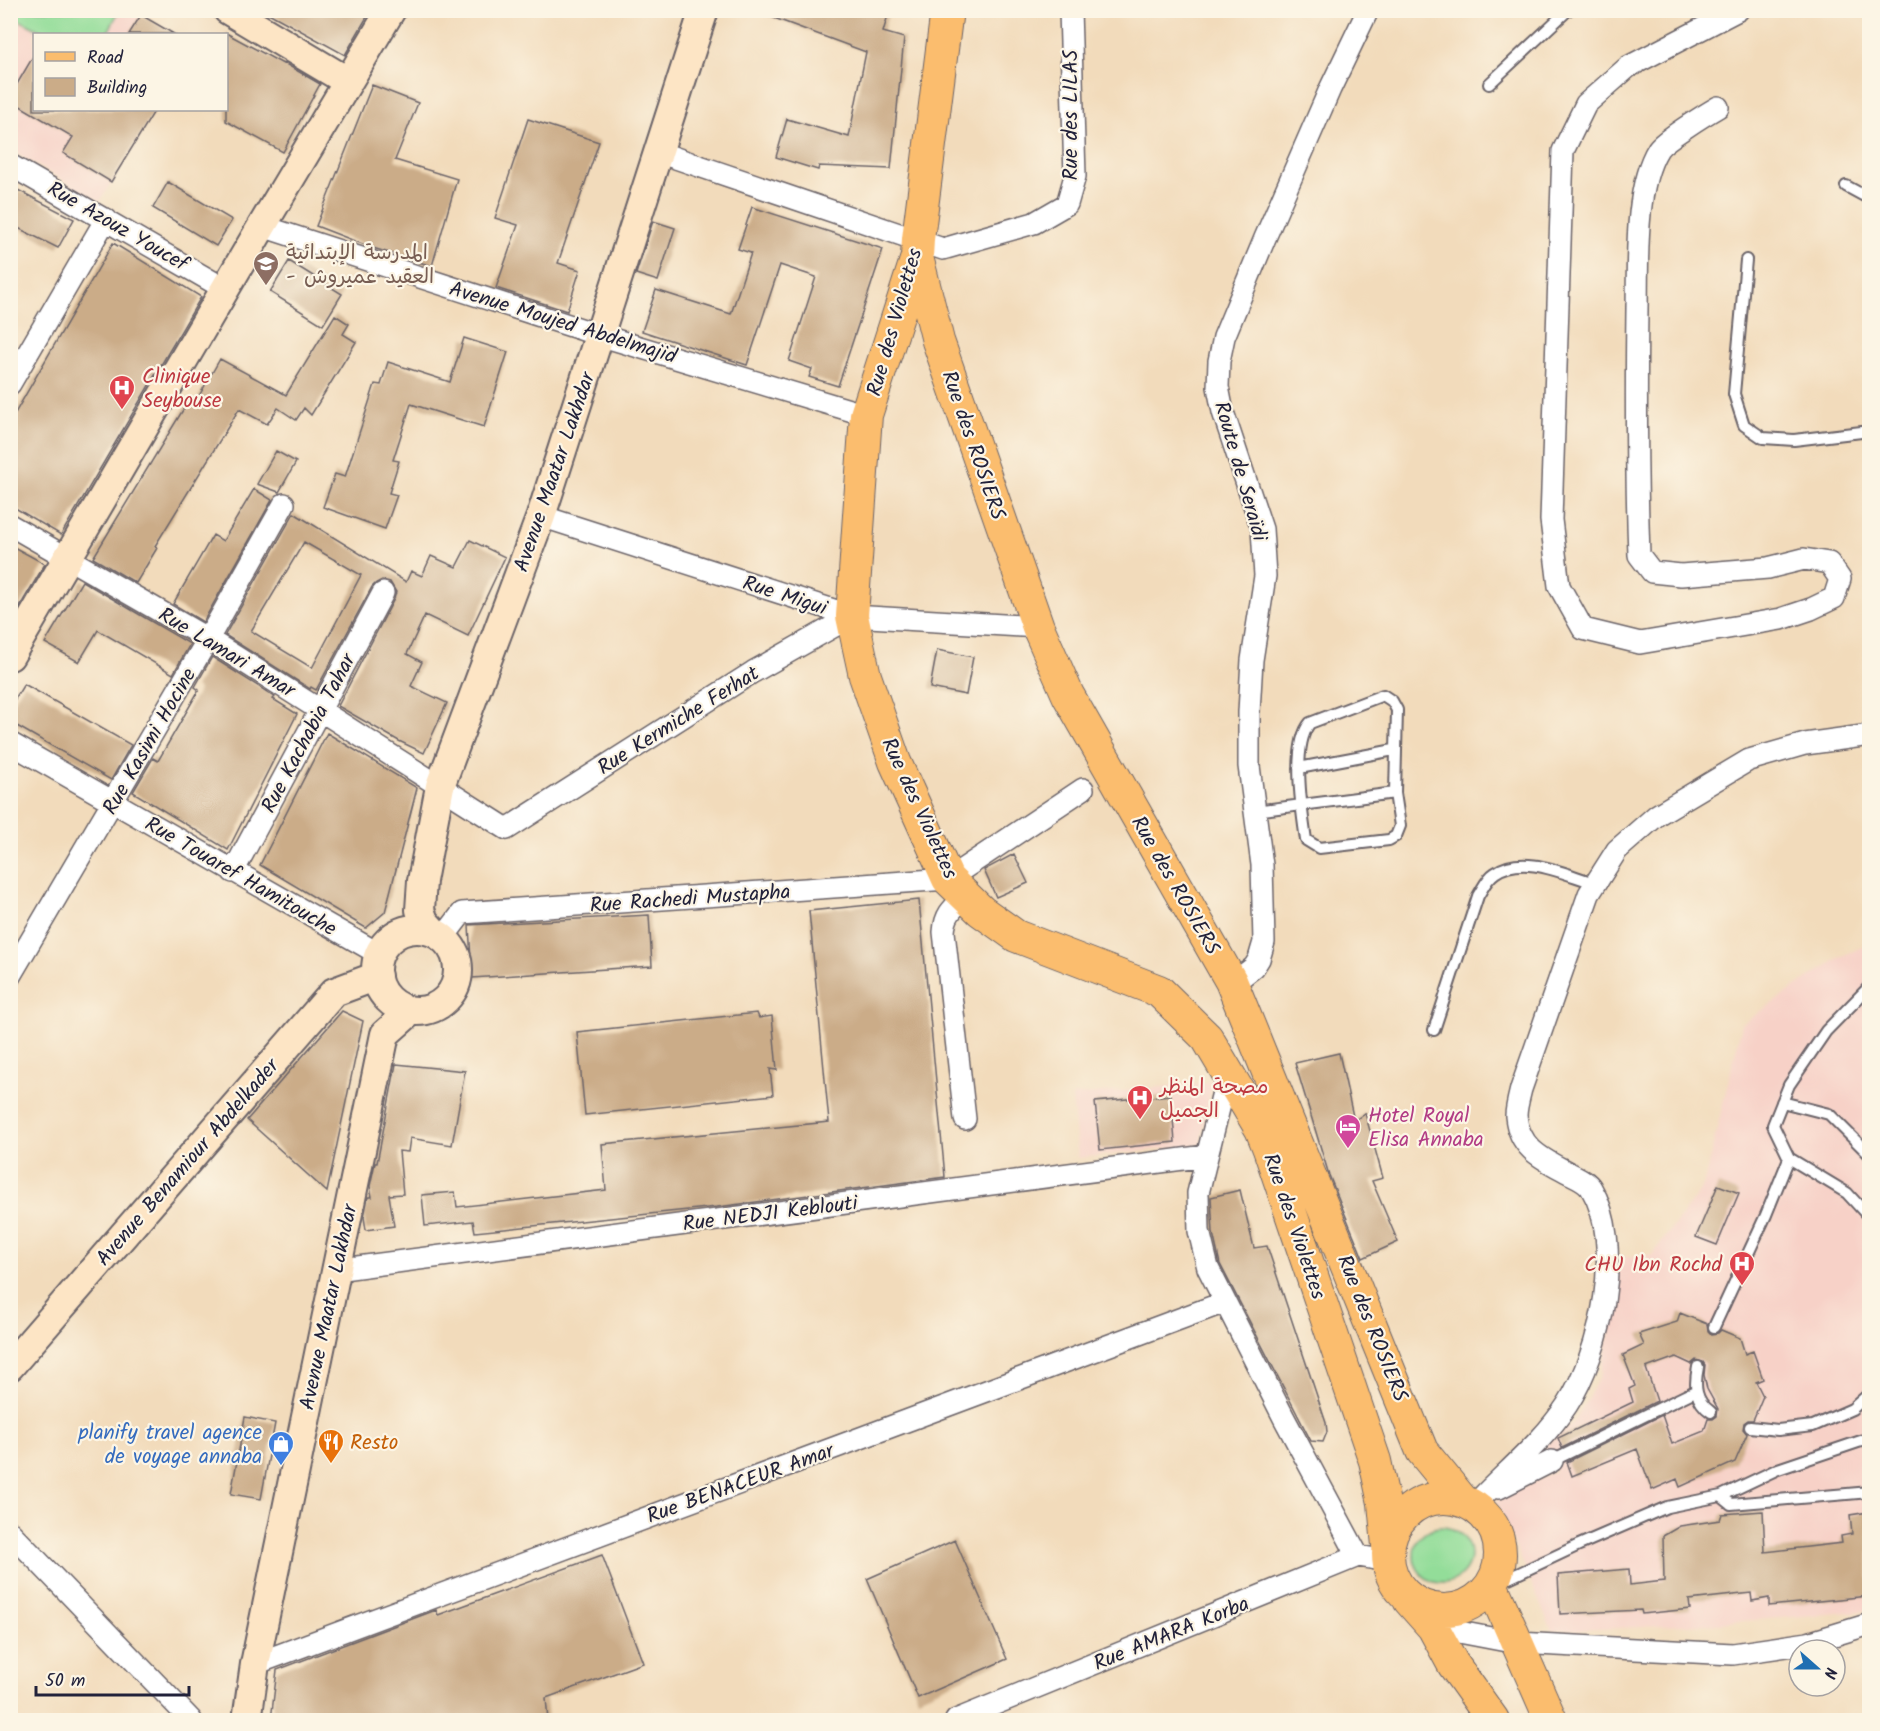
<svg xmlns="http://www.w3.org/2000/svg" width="1880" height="1731" font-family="Kalam,'Playpen Sans Arabic',sans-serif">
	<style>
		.built { fill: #f7d1c7 }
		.green { fill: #93dd99; stroke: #5a806a; stroke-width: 1.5 }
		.building { fill: #cbac88; fill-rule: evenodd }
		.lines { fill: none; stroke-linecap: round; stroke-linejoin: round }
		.lane-casing { stroke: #6b6368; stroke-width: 14 }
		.street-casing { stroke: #6b6368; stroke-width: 24 }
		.secondary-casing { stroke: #6b6368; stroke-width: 32 }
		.primary-casing { stroke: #6b6368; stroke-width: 34 }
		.lane { stroke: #fff; stroke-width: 10 }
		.street { stroke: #fff; stroke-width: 21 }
		.secondary { stroke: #fde5c5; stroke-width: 28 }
		.primary { stroke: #fbbd6e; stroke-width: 32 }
		.labels { text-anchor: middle; stroke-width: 4.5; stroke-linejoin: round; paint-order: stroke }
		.street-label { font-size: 21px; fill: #22223b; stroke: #fcf5e5 }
		.education-label { font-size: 21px; fill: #785e54; stroke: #fcf5e5; text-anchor: start }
		.health-label { font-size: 21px; fill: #be3a42; stroke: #fcf5e5; text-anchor: start }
		.hotel-label { font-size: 21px; fill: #b23c85; stroke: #fcf5e5; text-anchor: start }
		.shop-label { font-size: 21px; fill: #366cbe; stroke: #fcf5e5; text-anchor: end }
		.food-label { font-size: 21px; fill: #c56008; stroke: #fcf5e5; text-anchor: start }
	</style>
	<rect width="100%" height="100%" fill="#fcf5e5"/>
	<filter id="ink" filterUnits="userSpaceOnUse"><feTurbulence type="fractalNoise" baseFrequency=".0167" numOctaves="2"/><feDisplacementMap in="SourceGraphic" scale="12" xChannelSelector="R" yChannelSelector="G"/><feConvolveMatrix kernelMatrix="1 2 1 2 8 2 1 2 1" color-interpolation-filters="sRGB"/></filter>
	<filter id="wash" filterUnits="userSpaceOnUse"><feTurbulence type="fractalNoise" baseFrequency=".008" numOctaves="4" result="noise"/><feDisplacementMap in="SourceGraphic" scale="24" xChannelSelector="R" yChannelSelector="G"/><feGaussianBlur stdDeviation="1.35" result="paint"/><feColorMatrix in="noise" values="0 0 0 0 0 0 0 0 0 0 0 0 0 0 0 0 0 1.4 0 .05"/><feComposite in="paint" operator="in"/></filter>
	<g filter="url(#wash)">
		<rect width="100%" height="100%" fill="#f2dbbb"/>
		<path class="built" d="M11 11H138L141 15 174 34H34V110H155L100 201 11 151Z
			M1869 944V1609L1864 1611 1708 1624 1552 1631 1496 1501 1556 1471 1545 1445 1575 1421 1600 1376 1613 1317 1618 1257 1652 1255 1703 1187 1742 1024 1840 957Z
			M1212 1082 1200 1145 1078 1158 1072 1096Z"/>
		<path class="green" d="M10 11 11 10 119 11 107 34H47L11 16Z
			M1414 1555a28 28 0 1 1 56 0a28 28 0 1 1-56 0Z"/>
		<g id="blocks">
			<path class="building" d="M263 10H371L345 55Z
				M759 10H874L888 15 883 32 904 38 891 169 819 166 818 170 776 157 787 119 849 137 866 52 758 12Z
				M141 15 174 34H129Z
				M226 33 283 64 284 63 320 84 283 152 226 121Z
				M34 55V110H155L111 182 63 153 73 137 10 100V96Z
				M372 85 418 103 395 160 457 179 432 266 373 248 316 226Z
				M528 119 599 142 558 263 580 270 567 311 496 288 518 225 495 218Z
				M168 182 232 220 216 246 153 208Z
				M10 186 74 219 58 248 10 224Z
				M752 207 883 249 838 386 809 377 812 369 789 361 816 277 780 265 747 365 642 331 656 290 731 314 751 253 738 249Z
				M653 221 675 228 658 281 636 274Z
				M113 243 201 297 61 535 10 505V422Z
				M289 261 342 294 323 325 270 292Z
				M335 315 349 324 343 334 356 342 311 415 304 408 296 420 278 408 267 424 239 409 155 546 157 548 136 583 93 558 189 400 195 403 220 359 286 395Z
				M464 338 508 352 484 427 411 404 393 460 399 461 389 493 397 495 385 529 323 507 335 474 345 477 375 384 381 385 388 362 450 382Z
				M276 451 296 462 279 492 257 484Z
				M254 489 272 500 203 622 173 604 213 535 223 541Z
				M294 513 406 582 411 571 422 576 431 556 456 567 470 540 505 557 468 636 425 615 407 654 422 662 411 686 447 703 424 753 399 741 338 706 394 599 396 592 390 582 382 580 376 583 372 587 316 690 311 687 310 689 225 635ZM304 542 361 575 312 668 251 631Z
				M10 545 45 564 10 623Z
				M82 581 190 644 173 674 98 630 79 662 45 643Z
				M937 650 973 657 966 695 930 688Z
				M212 657 275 697 273 699 297 714 228 850 133 792 153 758 158 761 199 690 195 687Z
				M24 684 131 745 111 780 10 722V707Z
				M327 733 417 788 385 912 366 928 260 865Z
				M1014 854 1028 883 996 897 984 870Z
				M919 900 945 1177 717 1207 475 1232 473 1221 425 1226 422 1195 455 1192 457 1207 606 1190 602 1144 829 1122 809 911Z
				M649 915 652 966 472 978 469 925Z
				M342 1011 363 1021 327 1192 247 1120Z
				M757 1013 759 1018 772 1016 777 1070 770 1069 773 1095 585 1115 577 1032Z
				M1339 1053 1354 1121 1365 1113 1383 1178 1372 1181 1398 1242 1363 1258 1329 1175 1295 1063Z
				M396 1064 465 1071 452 1145 410 1138 408 1152 399 1151 403 1194 389 1195 394 1226 366 1230 364 1217 368 1197H372L370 1186 375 1163H377Z
				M1171 1095 1175 1142 1100 1150 1095 1102Z
				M1718 1185 1739 1193 1717 1245 1696 1237Z
				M1240 1190 1254 1248 1267 1246 1326 1423 1327 1432 1323 1442 1311 1441 1220 1264 1213 1233 1211 1197Z
				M1680 1313 1707 1324 1708 1331 1711 1334 1718 1333 1721 1330 1740 1338 1745 1354 1753 1351 1763 1379 1756 1382 1763 1396 1753 1420H1748L1744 1423 1743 1429 1747 1434 1735 1462 1680 1487 1677 1479 1652 1490 1637 1449 1572 1476 1567 1462 1662 1415 1672 1444 1704 1431 1708 1419H1713L1717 1416 1718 1409 1707 1389 1704 1375 1705 1365 1703 1362 1696 1360 1691 1364 1676 1357 1646 1368 1657 1401 1562 1448 1558 1438 1633 1402 1629 1389 1635 1386 1623 1355 1644 1345 1639 1334 1677 1322Z
				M245 1417 275 1423 261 1499 231 1494Z
				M1763 1511 1765 1552 1842 1543 1841 1536 1852 1534 1850 1515 1869 1512V1596L1769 1606V1598L1752 1601 1751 1593 1689 1600 1690 1609 1642 1614 1641 1610 1560 1614 1558 1575 1629 1569 1630 1585 1664 1581 1663 1536 1680 1526 1720 1520 1722 1514Z
				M955 1540 1007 1659 918 1698 867 1579Z
				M602 1555 643 1663 546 1698 548 1720H271L277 1670 436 1610 438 1615Z"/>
		</g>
	</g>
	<g filter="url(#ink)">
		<use href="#blocks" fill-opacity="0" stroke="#6b6368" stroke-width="1.5"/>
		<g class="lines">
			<defs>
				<path id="lane" d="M1489 84 1568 10
					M1846 186 1870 199
					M1746 260 1734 394 1744 425 1763 438 1794 440 1870 431
					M1383 695 1392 701 1397 710 1395 793 1400 826 1396 836 1389 840 1319 848 1306 840C1302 812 1291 745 1310 723Z
					M1299 768 1394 750
					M1255 811 1395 793
					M1870 986 1826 1031 1789 1085 1773 1125 1789 1158 1847 1193 1870 1218
					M1434 1030 1478 896C1483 888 1487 878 1495 873 1524 853 1566 875 1595 883
					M1782 1102 1829 1114 1870 1155
					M1714 1327 1766 1215 1789 1158
					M1698 1367C1694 1386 1695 1401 1711 1412
					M1750 1427 1778 1430 1813 1426 1852 1409 1870 1393
					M1552 1461 1695 1391
					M1721 1496 1731 1504 1870 1492
					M1494 1585 1579 1545 1667 1507 1721 1496 1778 1469 1870 1438"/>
				<path id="street" d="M1718 107C1706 114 1664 140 1658 149 1634 188 1638 263 1637 309 1636 391 1636 473 1639 555L1652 572 1681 575 1768 568 1804 559 1829 563 1840 579 1834 598 1811 609 1781 619 1640 643 1583 629 1559 586 1551 520 1563 151 1586 104 1628 67 1738 10
					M658 152 943 249 1034 223 1067 204 1075 176 1070 10
					M10 165 225 289
					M262 226 599 335 866 415
					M10 384 106 219
					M541 516 852 616 1038 627
					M10 525 208 639 507 829 753 672 852 616
					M10 743 379 954
					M233 872 383 593
					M443 938 462 913 948 879 1083 789
					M10 976 208 639 284 504
					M1231 981 1240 978 1254 967 1259 959 1264 942 1262 865 1249 766V712L1252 660 1265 576 1262 529 1223 412 1218 387 1219 361 1224 337 1265 238 1330 89 1368 10
					M1228 1072 1198 1193 1199 1231 1208 1268 1284 1418 1358 1556
					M965 1119 944 932C945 914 953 908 966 896
					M335 1270 1206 1156
					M1499 1488 1552 1461
					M1481 1498C1510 1468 1544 1440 1567 1405 1601 1353 1625 1244 1591 1188 1587 1181 1575 1176 1569 1173 1543 1159 1519 1149 1516 1116 1516 1108 1519 1097 1521 1089L1589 894 1617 850 1657 815 1749 760 1805 744 1870 735
					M10 1532 191 1720
					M1433 1627 1517 1643 1733 1654 1808 1643 1870 1624
					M255 1664 1225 1302
					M956 1720 1358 1556 1388 1561"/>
				<path id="secondary" d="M228 10 347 81
					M10 656 262 226 391 10
					M376 970a41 41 0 1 1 82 0a41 41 0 1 1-82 0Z
					M433 931 424 921 420 910 422 881 440 786 541 516 704 10
					M10 1366 334 992 377 976
					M247 1720 255 1664 385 1034 411 1011"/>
				<path id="primary" d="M947 10 918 239 917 257 866 415 852 616 865 676 895 762 948 879 981 911 1016 936 1159 991 1207 1038 1261 1129 1269 1149 1375 1461 1384 1503 1388 1546
					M917 257 938 341 1038 627 1068 695 1231 981 1422 1451 1463 1501
					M1388 1554a56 56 0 1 1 112 0a56 56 0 1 1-112 0Z
					M1492 1586 1551 1720
					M1409 1600 1433 1627 1453 1664 1493 1720"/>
			</defs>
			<use href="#lane" class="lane-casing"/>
			<use href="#street" class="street-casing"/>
			<use href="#secondary" class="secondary-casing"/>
			<use href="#primary" class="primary-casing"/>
			<use href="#lane" class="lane"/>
			<use href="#street" class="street"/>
			<use href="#secondary" class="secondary"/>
			<use href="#primary" class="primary"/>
		</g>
	</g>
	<defs>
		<symbol id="school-pin" viewBox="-11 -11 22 30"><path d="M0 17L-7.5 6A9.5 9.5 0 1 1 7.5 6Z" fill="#8d6e63" stroke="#fcf5e5"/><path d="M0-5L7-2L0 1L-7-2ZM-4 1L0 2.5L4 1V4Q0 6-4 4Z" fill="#fff"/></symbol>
		<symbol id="hospital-pin" viewBox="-11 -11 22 30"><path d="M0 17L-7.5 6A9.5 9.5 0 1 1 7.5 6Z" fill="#e0444e" stroke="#fcf5e5"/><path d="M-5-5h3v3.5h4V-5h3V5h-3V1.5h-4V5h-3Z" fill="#fff"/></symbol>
		<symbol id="hotel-pin" viewBox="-11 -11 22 30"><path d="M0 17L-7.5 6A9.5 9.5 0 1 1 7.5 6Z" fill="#d1479c" stroke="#fcf5e5"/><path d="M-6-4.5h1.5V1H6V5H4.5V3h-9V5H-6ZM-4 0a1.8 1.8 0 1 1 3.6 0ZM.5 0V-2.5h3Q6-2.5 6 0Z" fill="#fff"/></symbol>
		<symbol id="restaurant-pin" viewBox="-11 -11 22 30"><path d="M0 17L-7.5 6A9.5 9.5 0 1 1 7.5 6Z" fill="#e8710a" stroke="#fcf5e5"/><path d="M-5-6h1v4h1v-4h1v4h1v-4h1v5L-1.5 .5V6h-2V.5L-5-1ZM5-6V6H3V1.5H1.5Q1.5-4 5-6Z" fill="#fff"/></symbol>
		<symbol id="shop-pin" viewBox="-11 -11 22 30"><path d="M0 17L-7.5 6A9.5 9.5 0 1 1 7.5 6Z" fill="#3f7fe0" stroke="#fcf5e5"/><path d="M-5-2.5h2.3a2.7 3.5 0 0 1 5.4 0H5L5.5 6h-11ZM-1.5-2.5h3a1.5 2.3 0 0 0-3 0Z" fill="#fff"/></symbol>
	</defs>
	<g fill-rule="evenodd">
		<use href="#school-pin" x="251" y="249" width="30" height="40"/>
		<use href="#hospital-pin" x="107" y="373" width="30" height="40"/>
		<use href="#hospital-pin" x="1125" y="1083" width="30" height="40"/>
		<use href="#hotel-pin" x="1333" y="1112" width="30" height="40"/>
		<use href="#hospital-pin" x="1727" y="1249" width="30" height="40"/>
		<use href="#restaurant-pin" x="316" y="1427" width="30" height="40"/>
		<use href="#shop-pin" x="266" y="1429" width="30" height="40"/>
	</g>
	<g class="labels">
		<g class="street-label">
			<text transform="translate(1070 115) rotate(-90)" y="7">Rue des LILAS</text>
			<text transform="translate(118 226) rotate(30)" y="7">Rue Azouz Youcef</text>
			<text transform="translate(563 322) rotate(17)" y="7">Avenue Moujed Abdelmajid</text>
			<text transform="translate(894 322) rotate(-74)" y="7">Rue des Violettes</text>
			<text transform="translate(974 445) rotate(71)" y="7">Rue des ROSIERS</text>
			<text transform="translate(1241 471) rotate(74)" y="7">Route de Seraïdi</text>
			<text transform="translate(554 472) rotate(-71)" y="7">Avenue Maatar Lakhdar</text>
			<text transform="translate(785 595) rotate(18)" y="7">Rue Migui</text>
			<text transform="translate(227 652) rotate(31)" y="7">Rue Lamari Amar</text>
			<text transform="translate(678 720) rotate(-32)" y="7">Rue Kermiche Ferhat</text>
			<text transform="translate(308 733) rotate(-62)" y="7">Rue Kachabia Tahar</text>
			<text transform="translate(149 741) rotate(-60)" y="7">Rue Kasimi Hocine</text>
			<text transform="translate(920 808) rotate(65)" y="7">Rue des Violettes</text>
			<text transform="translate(241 876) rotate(30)" y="7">Rue Touaref Hamitouche</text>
			<text transform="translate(1176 885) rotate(60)" y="7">Rue des ROSIERS</text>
			<text transform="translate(690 898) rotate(-4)" y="7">Rue Rachedi Mustapha</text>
			<text transform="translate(187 1162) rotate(-49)" y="7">Avenue Benamiour Abdelkader</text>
			<text transform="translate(770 1213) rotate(-7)" y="7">Rue NEDJI Keblouti</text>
			<text transform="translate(1295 1226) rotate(71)" y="7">Rue des Violettes</text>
			<text transform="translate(328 1307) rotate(-78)" y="7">Avenue Maatar Lakhdar</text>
			<text transform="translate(1373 1328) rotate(68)" y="7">Rue des ROSIERS</text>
			<text transform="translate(740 1483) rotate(-20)" y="7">Rue BENACEUR Amar</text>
			<text transform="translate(1171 1633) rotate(-22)" y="7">Rue AMARA Korba</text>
		</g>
		<g class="education-label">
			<text x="286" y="259">المدرسة الإبتدائية<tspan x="286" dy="24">- العقيد عميروش</tspan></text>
		</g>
		<g class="health-label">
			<text x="142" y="383">Clinique<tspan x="142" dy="24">Seybouse</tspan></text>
			<text x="1160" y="1093">مصحة المنظر<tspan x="1160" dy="24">الجميل</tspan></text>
			<text x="1722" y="1271" text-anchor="end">CHU Ibn Rochd</text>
		</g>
		<g class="hotel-label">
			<text x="1368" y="1122">Hotel Royal<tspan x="1368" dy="24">Elisa Annaba</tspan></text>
		</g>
		<g class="shop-label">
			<text x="262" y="1439">planify travel agence<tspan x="262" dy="24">de voyage annaba</tspan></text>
		</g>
		<g class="food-label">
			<text x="350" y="1449">Resto</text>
		</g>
	</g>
	<rect width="1880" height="1731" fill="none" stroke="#fcf5e5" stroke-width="36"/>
	<rect x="33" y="33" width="195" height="78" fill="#fcf5e5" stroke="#a5a1a1" stroke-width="1.5"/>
	<rect x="45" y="52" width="30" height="9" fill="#fbbd6e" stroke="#a5a1a1" stroke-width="1.5"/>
	<text x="87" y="63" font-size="18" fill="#22223b">Road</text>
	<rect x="45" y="78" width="30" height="18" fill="#cbac88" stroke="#a5a1a1" stroke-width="1.5"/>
	<text x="87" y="93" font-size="18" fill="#22223b">Building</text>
	<g transform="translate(1817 1668) rotate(111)"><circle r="28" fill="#fcf5e5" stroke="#a5a1a1" stroke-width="1.5"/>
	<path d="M0-4.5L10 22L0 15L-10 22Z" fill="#1f6fb2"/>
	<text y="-9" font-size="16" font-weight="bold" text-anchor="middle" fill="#22223b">N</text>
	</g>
	<path d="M36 1686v9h153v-9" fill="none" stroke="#22223b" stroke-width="3"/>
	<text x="45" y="1686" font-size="18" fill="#22223b" stroke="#fcf5e5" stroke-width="4.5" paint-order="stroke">50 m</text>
</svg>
